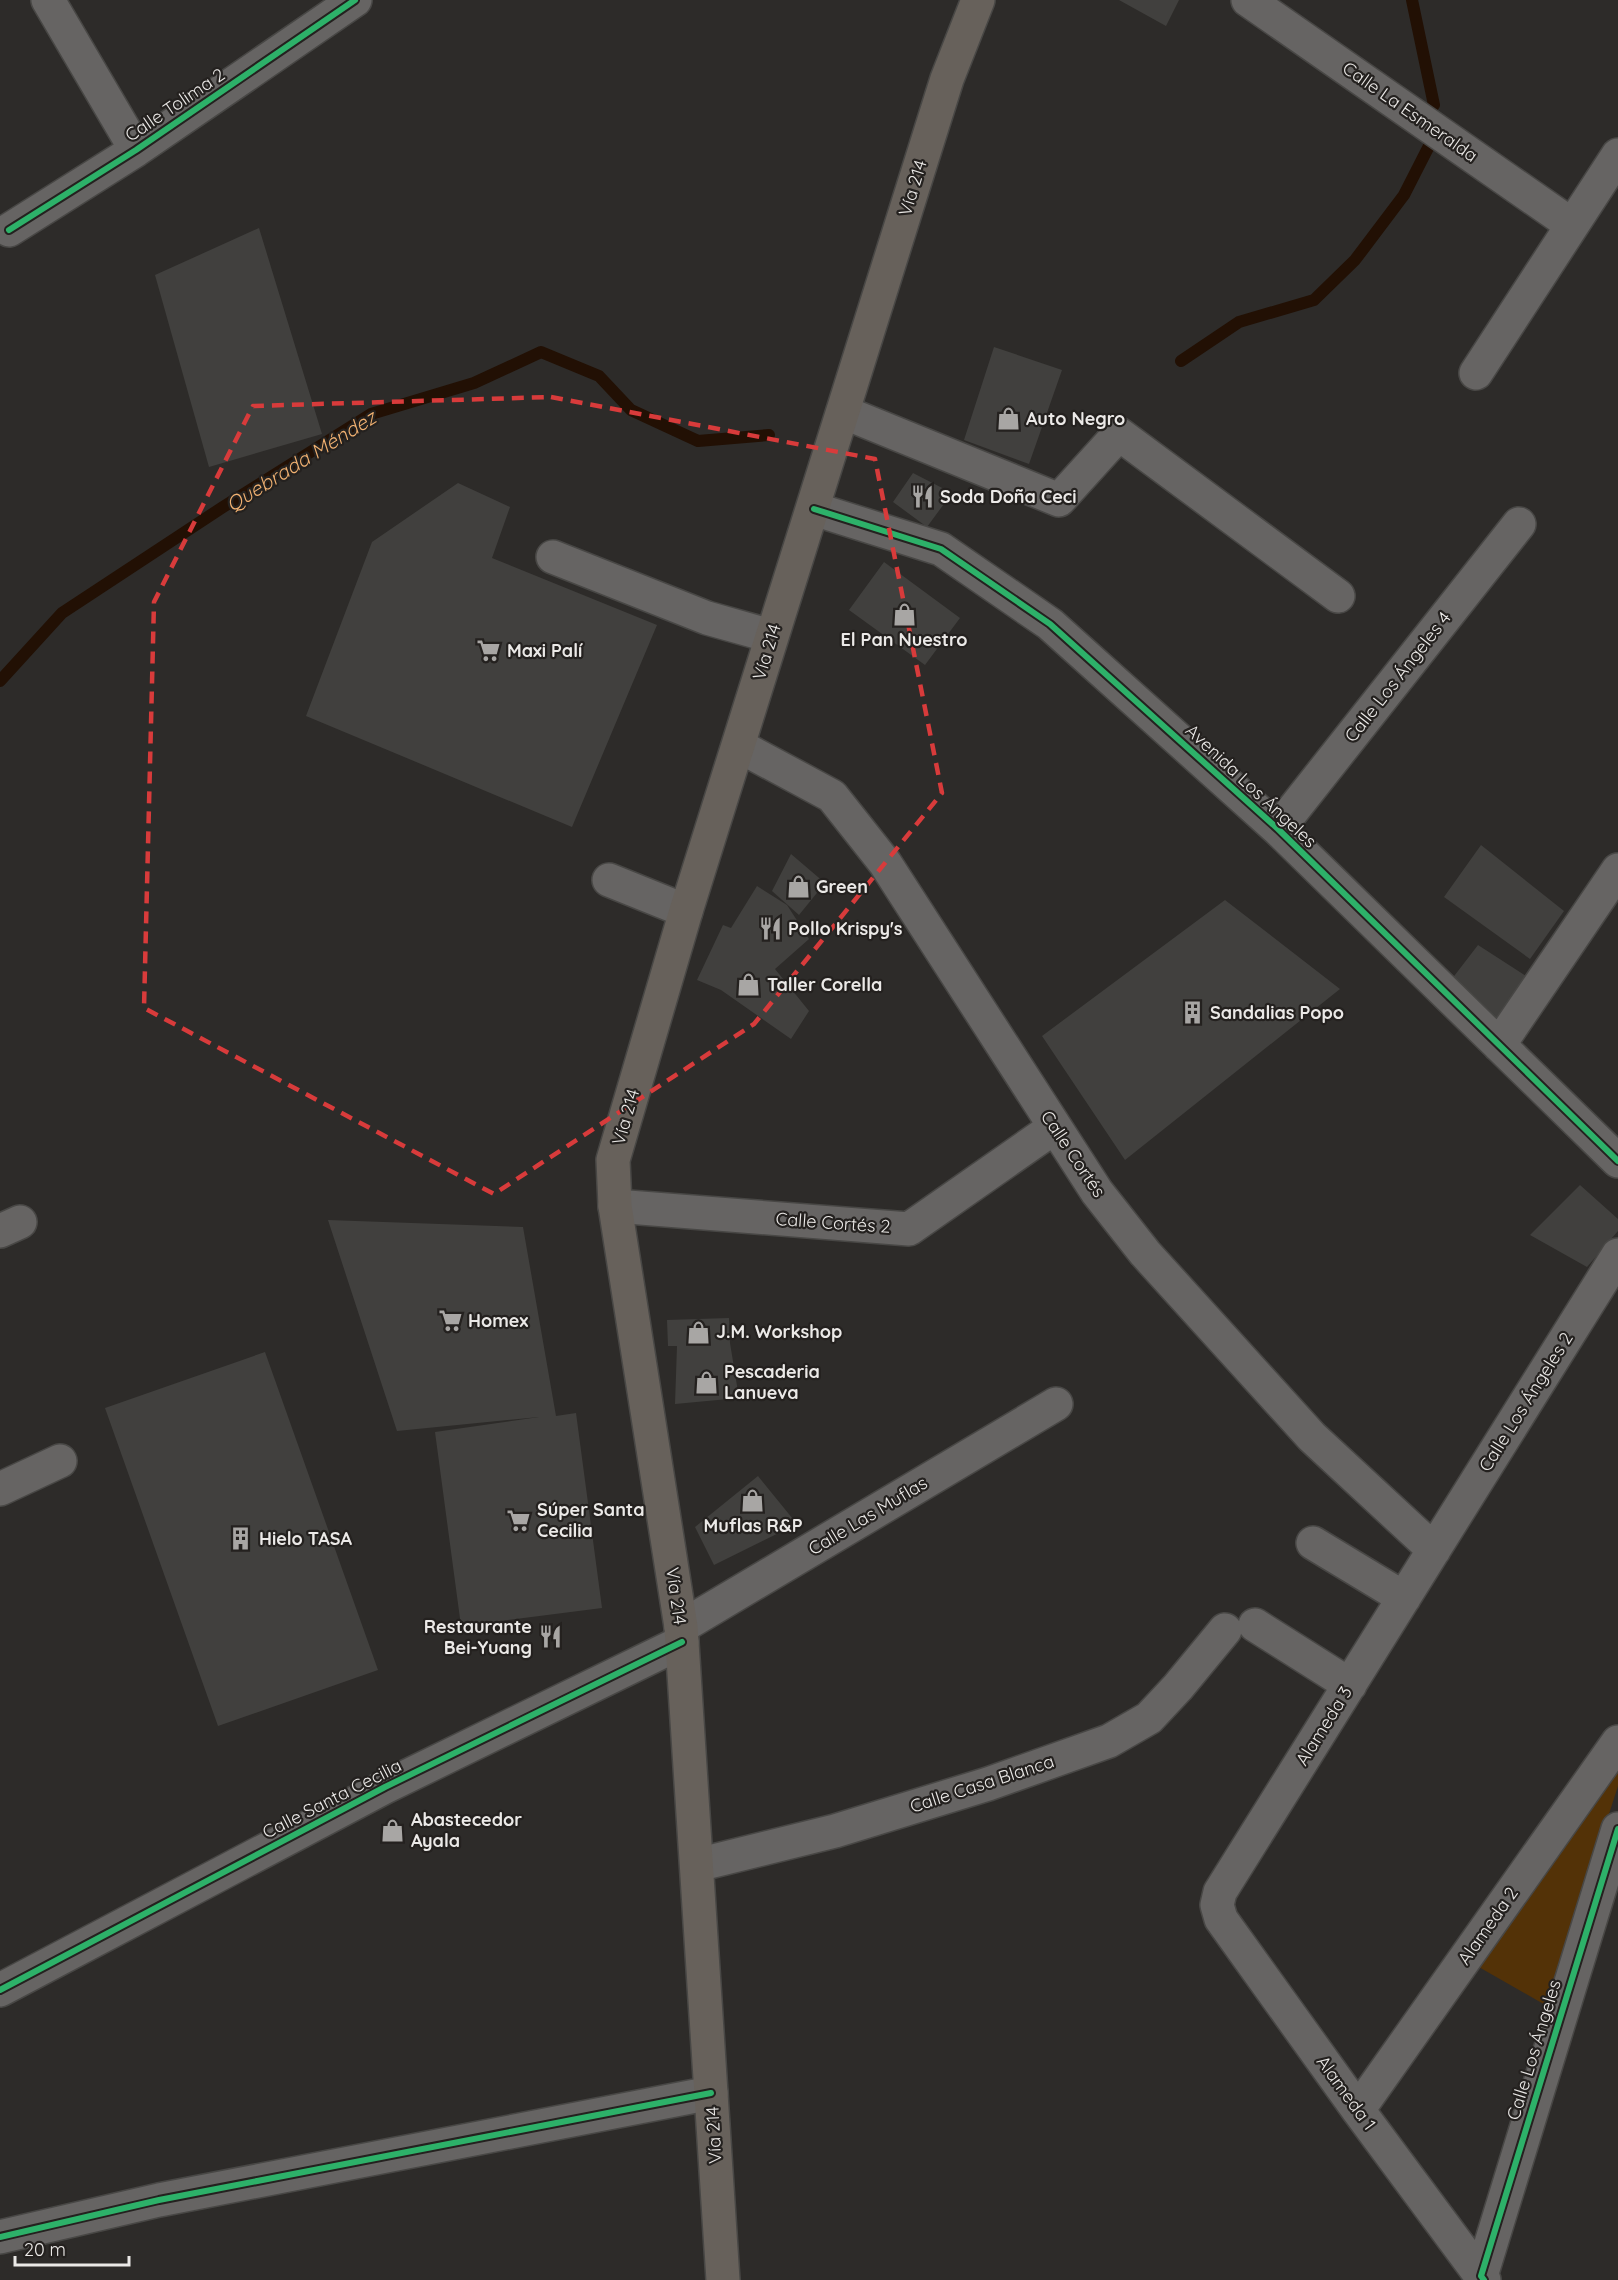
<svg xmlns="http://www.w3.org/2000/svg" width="1618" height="2280" font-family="Quicksand,sans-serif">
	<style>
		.green { fill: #533207 }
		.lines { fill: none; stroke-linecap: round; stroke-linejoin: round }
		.stream { stroke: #221004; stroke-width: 12 }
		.building { fill: #41403e }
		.minor-casing { stroke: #484745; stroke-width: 36 }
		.major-casing { stroke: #484745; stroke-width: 36 }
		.minor { stroke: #666463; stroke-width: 33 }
		.major { stroke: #67615b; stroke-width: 33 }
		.cycleway-casing { stroke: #24211f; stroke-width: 10 }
		.cycleway { stroke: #2db169; stroke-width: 6 }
		.marked { fill: none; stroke: #d83b3b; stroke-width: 4.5; stroke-dasharray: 12 8; stroke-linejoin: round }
		.labels { text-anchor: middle; stroke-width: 4.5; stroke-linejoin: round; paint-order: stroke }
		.street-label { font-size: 18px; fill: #ebe9e7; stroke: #24211f }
		.poi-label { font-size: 18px; font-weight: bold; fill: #ebe9e7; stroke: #24211f; text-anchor: start }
		.water-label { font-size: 20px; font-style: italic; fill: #f1b171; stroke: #24211f }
	</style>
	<rect width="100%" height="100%" fill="#2d2b29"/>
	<path class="green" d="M1618 1760V1786L1547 2006 1470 1962Z"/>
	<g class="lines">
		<path class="stream" d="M1412 0 1434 105
			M1181 361 1239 322 1314 300 1355 260 1404 195 1430 144
			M0 681 62 613 223 507 371 414 474 383 541 352 599 376 631 410 698 441 769 435"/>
	</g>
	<path class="building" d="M1119 0H1179L1166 26Z
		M259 228 322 434 209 467 155 275Z
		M994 347 1062 370 1029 464 964 440Z
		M913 473 952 493 927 527 893 502Z
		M458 483 510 507 492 558 657 625 572 827 306 716 372 542Z
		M884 562 960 618 925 665 849 610Z
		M1481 845 1564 911 1530 959 1444 897Z
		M791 854 825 883 799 915 772 891Z
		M757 886 787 905 809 939 775 969 809 1011 791 1039 721 990 697 980 723 925 731 928Z
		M1225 900 1340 989 1125 1160 1042 1036Z
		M1478 945 1529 978 1494 1022 1448 984Z
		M1580 1185 1618 1219V1231L1587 1267 1530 1235Z
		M328 1220 523 1227 556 1416 576 1413 602 1608 461 1626 435 1432 539 1417 397 1431Z
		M729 1318 730 1343 739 1398 675 1404 677 1346H668L667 1320Z
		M265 1352 378 1670 218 1726 105 1408Z
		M758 1476 797 1524 714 1565 695 1527Z"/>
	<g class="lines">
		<defs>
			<path id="minor" d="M48 0 136 150
				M1248 0 1572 225
				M9 230 136 150 355 0
				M1476 373 1618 155
				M843 412 1059 500 1119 434 1338 596
				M814 509 941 549 1050 624 1278 829 1618 1161
				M553 557 707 618 771 636
				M739 746 832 796 885 863 1097 1192 1145 1253 1312 1437 1434 1550
				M1278 829 1519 524
				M609 880 686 911
				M1499 1045 1618 870
				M615 1206 909 1229 1055 1127
				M0 1231 20 1222
				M0 1489 60 1461
				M1313 1543 1404 1598
				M1255 1625 1350 1685
				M681 1627 1056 1404
				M697 1865 835 1831 988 1784 1109 1741 1149 1718 1178 1687 1225 1630
				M0 1990 385 1787 682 1642
				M1358 2110 1618 1742
				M0 2237 159 2200 711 2093
				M1481 2276 1358 2110 1221 1919 1217 1905 1220 1892 1618 1255
				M1484 2280 1481 2276 1618 1829"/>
			<path id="major" d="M723 2280 681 1627 615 1206 613 1160 686 911 947 79 978 0"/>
		</defs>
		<use href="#minor" class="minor-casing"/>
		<use href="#major" class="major-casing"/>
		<use href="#minor" class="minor"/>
		<use href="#major" class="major"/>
		<defs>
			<path id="cycleway" d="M9 230 136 150 355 0
				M814 509 941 549 1050 624 1278 829 1618 1161
				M0 1990 385 1787 682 1642
				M0 2237 159 2200 711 2093
				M1484 2280 1481 2276 1618 1829"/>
		</defs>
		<use href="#cycleway" class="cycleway-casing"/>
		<use href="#cycleway" class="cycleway"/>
	</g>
	<path class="marked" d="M551 397 875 459 942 793 754 1024 494 1194 144 1008 154 602 253 406Z"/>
	<defs>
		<symbol id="shop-bare" viewBox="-9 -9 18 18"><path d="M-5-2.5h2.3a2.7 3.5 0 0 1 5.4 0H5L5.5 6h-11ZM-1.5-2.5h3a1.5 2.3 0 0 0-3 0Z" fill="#a8a6a4" stroke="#24211f" stroke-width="2.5" paint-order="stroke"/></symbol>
		<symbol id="restaurant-bare" viewBox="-9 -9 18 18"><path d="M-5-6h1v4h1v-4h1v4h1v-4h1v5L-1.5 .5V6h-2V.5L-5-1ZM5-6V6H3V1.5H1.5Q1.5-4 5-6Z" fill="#a8a6a4" stroke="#24211f" stroke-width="2.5" paint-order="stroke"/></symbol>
		<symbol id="supermarket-bare" viewBox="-9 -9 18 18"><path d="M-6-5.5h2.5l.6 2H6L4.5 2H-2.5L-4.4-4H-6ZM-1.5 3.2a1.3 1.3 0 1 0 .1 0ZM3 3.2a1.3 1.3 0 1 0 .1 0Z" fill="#a8a6a4" stroke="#24211f" stroke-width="2.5" paint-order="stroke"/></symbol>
		<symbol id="building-bare" viewBox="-9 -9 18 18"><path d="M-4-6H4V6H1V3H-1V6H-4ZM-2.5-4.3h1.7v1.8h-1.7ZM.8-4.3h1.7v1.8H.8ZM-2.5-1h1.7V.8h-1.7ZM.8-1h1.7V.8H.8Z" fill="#a8a6a4" stroke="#24211f" stroke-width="2.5" paint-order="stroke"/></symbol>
	</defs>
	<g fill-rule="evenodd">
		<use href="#shop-bare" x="992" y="402" width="33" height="33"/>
		<use href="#restaurant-bare" x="906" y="480" width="33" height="33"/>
		<use href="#shop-bare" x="888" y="598" width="33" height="33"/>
		<use href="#supermarket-bare" x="472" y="634" width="33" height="33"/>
		<use href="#shop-bare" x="782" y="870" width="33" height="33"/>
		<use href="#restaurant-bare" x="754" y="912" width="33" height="33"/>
		<use href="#shop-bare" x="732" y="968" width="33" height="33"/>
		<use href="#building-bare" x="1176" y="996" width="33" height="33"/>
		<use href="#supermarket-bare" x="434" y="1304" width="33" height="33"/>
		<use href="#shop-bare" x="682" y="1316" width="33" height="33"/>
		<use href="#shop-bare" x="690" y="1366" width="33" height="33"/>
		<use href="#shop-bare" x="736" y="1484" width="33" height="33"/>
		<use href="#supermarket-bare" x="502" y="1504" width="33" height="33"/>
		<use href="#building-bare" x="224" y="1522" width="33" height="33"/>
		<use href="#restaurant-bare" x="534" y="1620" width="33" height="33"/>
		<use href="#shop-bare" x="376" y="1814" width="33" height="33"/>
	</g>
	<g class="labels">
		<g class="street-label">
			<text transform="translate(175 105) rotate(-34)" y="6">Calle Tolima 2</text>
			<text transform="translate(1410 112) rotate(35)" y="6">Calle La Esmeralda</text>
			<text transform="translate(913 188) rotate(-73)" y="6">Vía 214</text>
			<text transform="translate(767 652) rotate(-73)" y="6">Vía 214</text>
			<text transform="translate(1398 677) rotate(-52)" y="6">Calle Los Ángeles 4</text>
			<text transform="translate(1251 786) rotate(43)" y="6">Avenida Los Ángeles</text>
			<text transform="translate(626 1117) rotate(-74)" y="6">Vía 214</text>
			<text transform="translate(1073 1154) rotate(56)" y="6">Calle Cortés</text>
			<text transform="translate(833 1223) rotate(4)" y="6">Calle Cortés 2</text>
			<text transform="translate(1526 1402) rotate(-58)" y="6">Calle Los Ángeles 2</text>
			<text transform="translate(868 1516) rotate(-31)" y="6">Calle Las Muflas</text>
			<text transform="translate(676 1596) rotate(82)" y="6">Vía 214</text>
			<text transform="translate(1324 1726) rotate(-58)" y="6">Alameda 3</text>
			<text transform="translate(982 1784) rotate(-18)" y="6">Calle Casa Blanca</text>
			<text transform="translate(332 1799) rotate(-27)" y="6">Calle Santa Cecilia</text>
			<text transform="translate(1488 1926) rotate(-55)" y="6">Alameda 2</text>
			<text transform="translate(1534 2050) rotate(-73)" y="6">Calle Los Ángeles</text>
			<text transform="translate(1346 2093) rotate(54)" y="6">Alameda 1</text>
			<text transform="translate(714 2135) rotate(-93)" y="6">Vía 214</text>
		</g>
		<g class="poi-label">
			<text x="1026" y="425">Auto Negro</text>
			<text x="940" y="503">Soda Doña Ceci</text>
			<text x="904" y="646" text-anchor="middle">El Pan Nuestro</text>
			<text x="507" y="657">Maxi Palí</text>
			<text x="816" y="893">Green</text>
			<text x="788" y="935">Pollo Krispy's</text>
			<text x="767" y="991">Taller Corella</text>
			<text x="1210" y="1019">Sandalias Popo</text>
			<text x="468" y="1327">Homex</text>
			<text x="716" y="1338">J.M. Workshop</text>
			<text x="724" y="1378">Pescaderia<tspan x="724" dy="21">Lanueva</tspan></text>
			<text x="537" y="1516">Súper Santa<tspan x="537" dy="21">Cecilia</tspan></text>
			<text x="753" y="1532" text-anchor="middle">Muflas R&amp;P</text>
			<text x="259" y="1545">Hielo TASA</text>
			<text x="532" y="1633" text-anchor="end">Restaurante<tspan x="532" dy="21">Bei-Yuang</tspan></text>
			<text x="411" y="1826">Abastecedor<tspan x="411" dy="21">Ayala</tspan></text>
		</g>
		<g class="water-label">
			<text transform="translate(301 461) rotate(-32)" y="7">Quebrada Méndez</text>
		</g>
	</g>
	<path d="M15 2256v9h114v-9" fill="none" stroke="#ebe9e7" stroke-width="3"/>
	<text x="24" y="2256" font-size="18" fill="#ebe9e7" stroke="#24211f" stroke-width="4.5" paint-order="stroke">20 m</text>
</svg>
